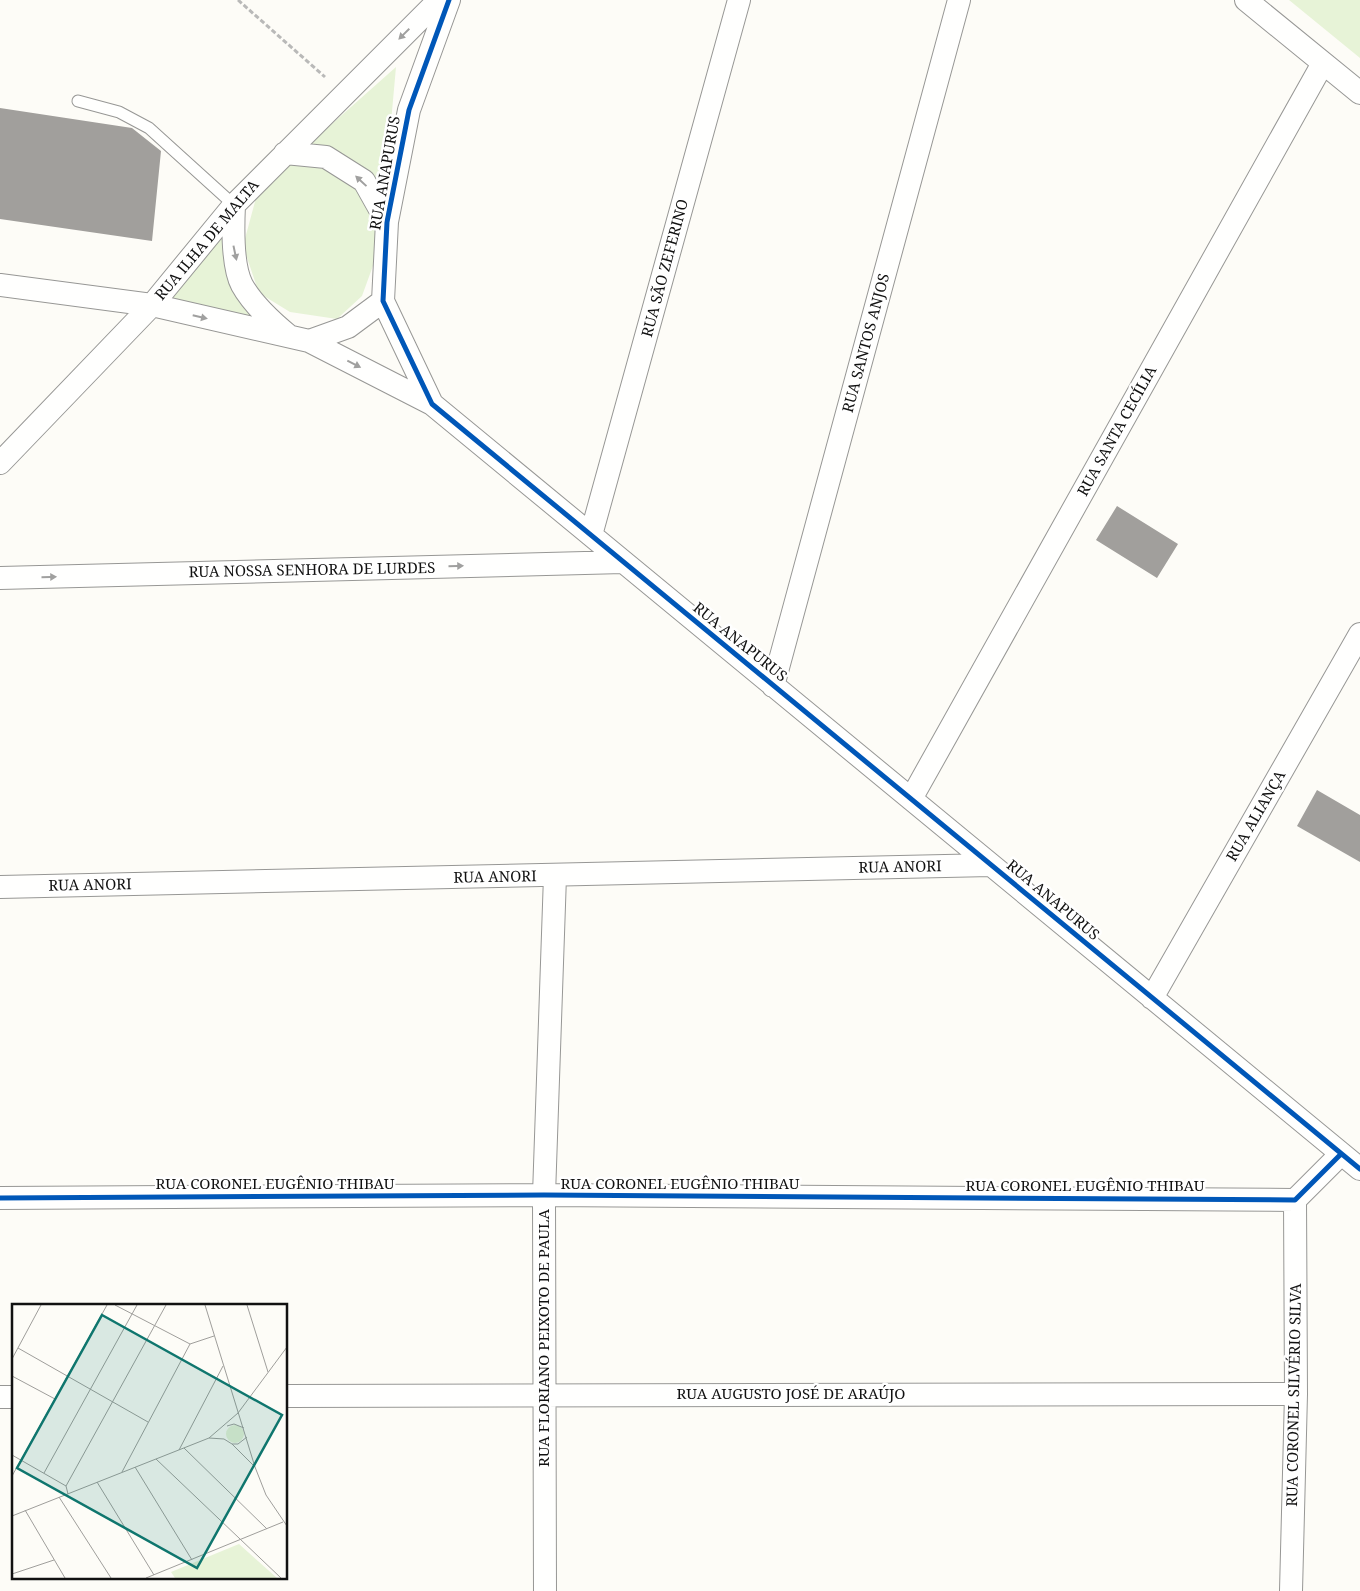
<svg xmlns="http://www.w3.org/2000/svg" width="1360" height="1591" font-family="'Noto Serif',serif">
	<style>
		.green { fill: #e7f3d7 }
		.building { fill: #a19f9c }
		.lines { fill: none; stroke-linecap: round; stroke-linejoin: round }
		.service-casing { stroke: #979795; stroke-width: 13 }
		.minor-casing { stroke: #979795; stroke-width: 24 }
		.path { stroke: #b9b9b8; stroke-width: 3; stroke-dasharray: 5 2.5; stroke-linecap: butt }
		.service { stroke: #fffffe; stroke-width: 11 }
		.minor { stroke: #fffffe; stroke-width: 22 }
		.cycleway-casing { stroke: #fff; stroke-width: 8 }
		.cycleway { stroke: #0057b8; stroke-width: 5 }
		.oneway { fill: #a0a09f }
		.labels { text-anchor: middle; stroke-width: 5; stroke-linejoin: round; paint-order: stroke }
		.street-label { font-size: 15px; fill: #111; stroke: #fff }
		.inset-road { fill: none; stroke: #9f9e9b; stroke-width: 1 }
		.view { fill: #0f766e; fill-opacity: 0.15; stroke: #0f766e; stroke-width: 2.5 }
		.inset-edge { fill: none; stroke: #111; stroke-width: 2.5 }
	</style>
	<rect width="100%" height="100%" fill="#fdfcf7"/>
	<path class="green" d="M1289 0H1360V58Z
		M396 67 385 189 368 171 307 146Z
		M290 160 319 165 350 181 374 216 378 252 362 296 337 319 290 312 259 293 243 246 256 198Z
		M225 228 255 316 159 307Z"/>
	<path class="building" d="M0 108 132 128 161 151 152 241 0 219Z
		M1117 506 1178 544 1157 578 1096 540Z
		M1317 790 1360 815V862L1297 826Z"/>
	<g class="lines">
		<defs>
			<path id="service" d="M78 101 119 112 149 128 234 205"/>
			<path id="minor" d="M449 0 409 110 387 222 383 301 432 404 1360 1169
				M1246 0 1360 93
				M285 153 326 157 364 181 387 222
				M234 205C233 226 232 266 242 285 253 305 272 322 289 336
				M0 285 152 305 309 341 432 404
				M309 341 348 327 383 301
				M0 463 152 305 234 205 439 0
				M591 535 739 0
				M0 578 623 562
				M773 686 959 0
				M911 799 1323 63
				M0 887 991 865
				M1152 998 1360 634
				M0 1198 544 1195 1295 1200 1341 1154
				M286 1396 1296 1394
				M0 1397H14
				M545 1591 544 1195 555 876
				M1291 1591 1296 1394 1295 1200"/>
		</defs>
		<use href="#service" class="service-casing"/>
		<use href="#minor" class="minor-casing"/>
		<path class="path" d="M238 0 325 77"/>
		<use href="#service" class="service"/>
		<use href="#minor" class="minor"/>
		<defs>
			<path id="cycleway" d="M449 0 409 110 387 222 383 301 432 404 1360 1169
				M0 1198 544 1195 1295 1200 1341 1154"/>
		</defs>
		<use href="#cycleway" class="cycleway-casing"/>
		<use href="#cycleway" class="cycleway"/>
	</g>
	<defs><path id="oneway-solid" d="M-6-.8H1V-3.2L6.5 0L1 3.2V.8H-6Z" transform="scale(1.25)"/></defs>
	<g class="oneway">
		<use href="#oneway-solid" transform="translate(404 34) rotate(135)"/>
		<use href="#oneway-solid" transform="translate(361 181) rotate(-137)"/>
		<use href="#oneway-solid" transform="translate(235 253) rotate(78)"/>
		<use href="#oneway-solid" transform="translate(200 317) rotate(13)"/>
		<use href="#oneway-solid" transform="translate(354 364) rotate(27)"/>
		<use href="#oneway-solid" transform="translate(456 566) rotate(-1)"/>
		<use href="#oneway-solid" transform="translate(49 577) rotate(-1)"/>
	</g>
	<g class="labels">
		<g class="street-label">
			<text transform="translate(385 173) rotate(-80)" y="5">RUA ANAPURUS</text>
			<text transform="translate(207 240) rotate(-50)" y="5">RUA ILHA DE MALTA</text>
			<text transform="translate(665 268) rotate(-75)" y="5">RUA SÃO ZEFERINO</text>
			<text transform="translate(866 343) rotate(-75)" y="5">RUA SANTOS ANJOS</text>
			<text transform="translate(1117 431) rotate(-61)" y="5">RUA SANTA CECÍLIA</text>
			<text transform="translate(312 570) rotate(-1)" y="5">RUA NOSSA SENHORA DE LURDES</text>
			<text transform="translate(740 642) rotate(39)" y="5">RUA ANAPURUS</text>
			<text transform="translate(1256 816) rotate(-60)" y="5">RUA ALIANÇA</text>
			<text transform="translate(900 867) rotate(-1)" y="5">RUA ANORI</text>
			<text transform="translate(495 877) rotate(-1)" y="5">RUA ANORI</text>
			<text transform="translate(90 885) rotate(-1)" y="5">RUA ANORI</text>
			<text transform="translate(1053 900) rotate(40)" y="5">RUA ANAPURUS</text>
			<text x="275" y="1189">RUA CORONEL EUGÊNIO THIBAU</text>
			<text x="680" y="1189">RUA CORONEL EUGÊNIO THIBAU</text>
			<text x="1085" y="1191">RUA CORONEL EUGÊNIO THIBAU</text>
			<text transform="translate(544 1338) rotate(-90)" y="5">RUA FLORIANO PEIXOTO DE PAULA</text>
			<text x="791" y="1399">RUA AUGUSTO JOSÉ DE ARAÚJO</text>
			<text transform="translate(1294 1395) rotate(-89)" y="5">RUA CORONEL SILVÉRIO SILVA</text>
		</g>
	</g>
	<g transform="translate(12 1304)">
		<rect width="275" height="275" fill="#fdfcf7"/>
		<path d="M214 130a9 9 0 1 1 18 0a9 9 0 1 1-18 0ZM227 240 265 274H163L159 268Z" fill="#e7f3d7"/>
		<path class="inset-road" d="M103 1 178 40M193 1 243 163 254 191 275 222M235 1 256 68M6 44 136 118M0 55 29 1M0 72 43 95M215 122 222 120 232 124M197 134 226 109 275 43M220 140H226L235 133M172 144 255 225M167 146 211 62M0 151 54 182M144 155 269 274M123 163 180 256M110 168 178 40 202 32M32 169 125 1M0 172 95 1M85 178 142 271M56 190 54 182 154 1M47 193 99 274M13 206 53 274M0 212 197 134 212 135 220 140 243 163M0 270 42 256M134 274 271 218"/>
		<path class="view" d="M90 11 270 111 185 264 5 164Z"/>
		<rect width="275" height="275" class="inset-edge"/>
	</g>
</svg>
